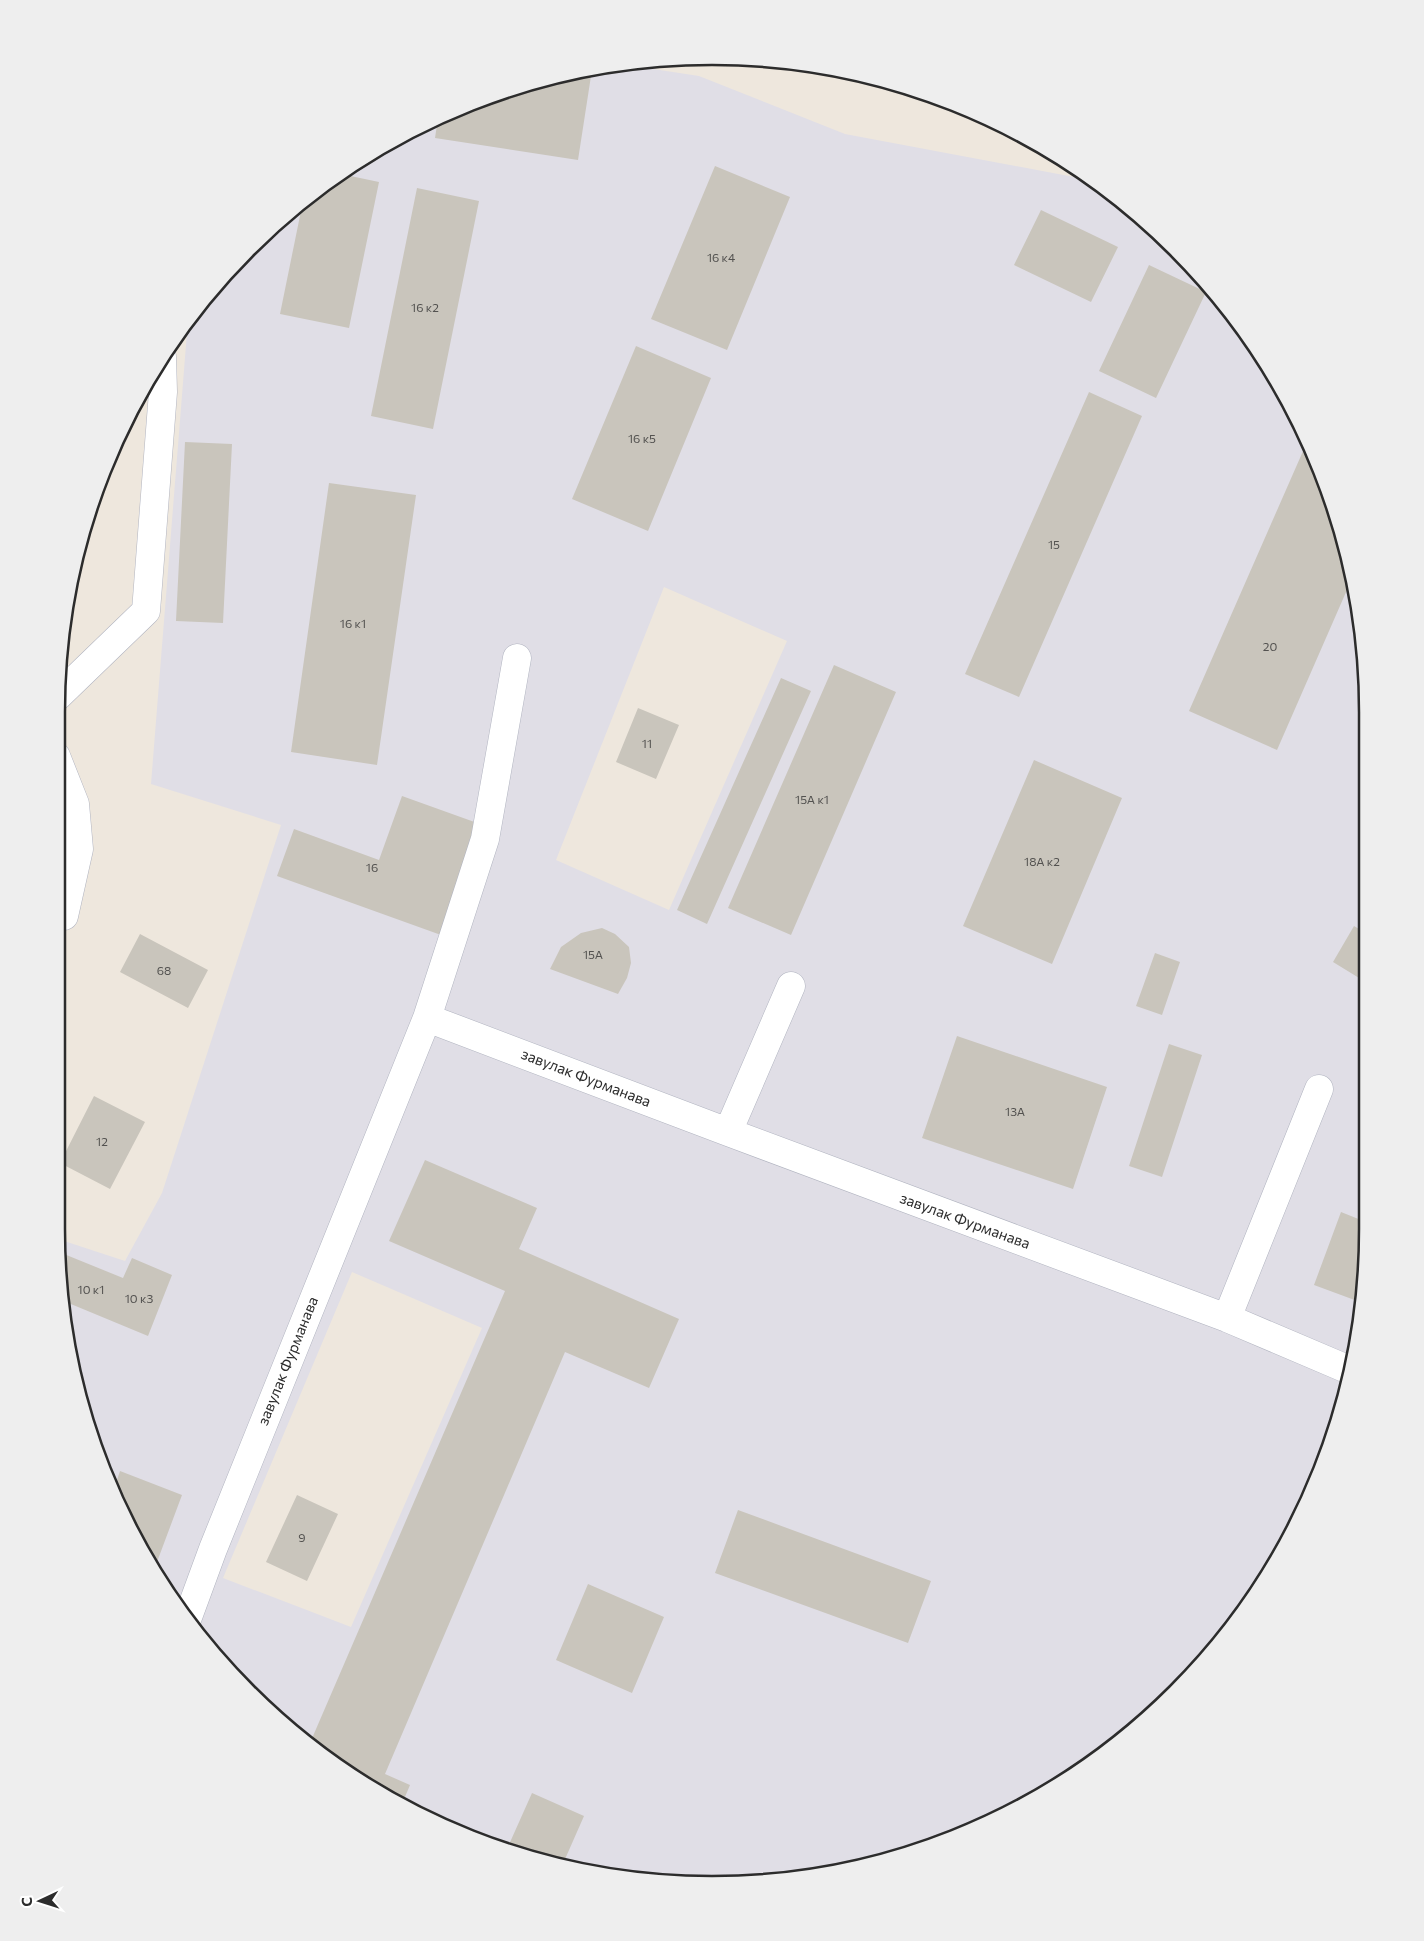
<svg xmlns="http://www.w3.org/2000/svg" width="1424" height="1941" font-family="Commissioner,sans-serif">
	<style>
		.industrial { fill: #e0dee6; fill-rule: evenodd }
		.building { fill: #c9c5bc }
		.lines { fill: none; stroke-linecap: round; stroke-linejoin: round }
		.minor-casing { stroke: #b1b4c0; stroke-width: 29 }
		.minor { stroke: #fff; stroke-width: 28 }
		.labels { text-anchor: middle; stroke-width: 4.5; stroke-linejoin: round; paint-order: stroke }
		.number-label { font-size: 12px; fill: #535250 }
		.street-label { font-size: 15px; fill: #2c2c2c; stroke: #fff }
		.rim { fill: none; stroke: #2c2c2c; stroke-width: 2.5 }
	</style>
	<rect width="100%" height="100%" fill="#eee7dd"/>
	<path class="industrial" d="M627 65 699 76 845 134 1090 180 1144 219 1232 313 1318 461 1362 626 1366 1272 1333 1440 1280 1557 1205 1661 1111 1749 963 1835 797 1879H626L542 1862 422 1817 279 1722 167 1593 106 1480 79 1399 58 1239 125 1261 162 1193 281 825 151 784 188 320 219 279 313 192 422 124 542 79ZM664 587 787 641 669 910 556 860ZM352 1272 482 1328 351 1627 223 1578Z"/>
	<path class="building" d="M574 73 591 76 578 160 435 138 438 118 542 79Z
		M715 166 790 197 727 350 651 319Z
		M341 174 379 182 349 328 280 314 303 201 313 192Z
		M417 188 479 201 433 429 371 416Z
		M1041 210 1118 247 1091 302 1014 265Z
		M1149 265 1206 292 1156 398 1099 371Z
		M636 346 711 378 648 531 572 499Z
		M1089 392 1142 416 1019 697 965 674Z
		M185 442 232 444 223 623 176 621Z
		M1307 442 1318 461 1350 583 1277 750 1189 711Z
		M329 483 416 495 377 765 291 752Z
		M834 665 896 692 791 935 728 908Z
		M781 678 811 691 707 924 677 910Z
		M638 708 679 725 656 779 616 762Z
		M1034 760 1122 798 1052 964 963 926Z
		M402 796 480 824 441 935 277 876 294 829 379 860Z
		M1354 926 1364 932V981L1333 962Z
		M602 928 615 934 629 947 631 963 627 978 618 994 550 969 561 947 581 933Z
		M56 934 64 937 56 953Z
		M140 934 208 970 188 1008 120 972Z
		M1155 953 1180 962 1162 1015 1136 1006Z
		M957 1036 1107 1087 1073 1189 922 1138Z
		M1169 1044 1202 1055 1162 1177 1129 1166Z
		M94 1096 145 1122 110 1189 60 1163Z
		M425 1160 537 1208 519 1249 679 1319 649 1388 565 1352 385 1774 410 1785 402 1804 310 1743 505 1291 389 1241Z
		M1341 1212 1366 1222V1272L1360 1302 1314 1285Z
		M59 1252 123 1278 132 1258 172 1275 148 1336 66 1302Z
		M120 1471 182 1495 154 1570 113 1492Z
		M297 1495 338 1514 307 1581 266 1562Z
		M738 1510 931 1581 908 1643 715 1573Z
		M588 1584 664 1617 632 1693 556 1660Z
		M532 1793 584 1816 562 1866 542 1862 507 1849Z"/>
	<g class="lines">
		<defs>
			<path id="minor" d="M58 696 146 611 163 392 162 357
				M56 756 75 804 79 849 64 916
				M427 1018 728 1132 1227 1318 1347 1369
				M728 1132 791 986
				M1227 1318 1319 1089
				M188 1617 213 1549 427 1018 485 839 517 658"/>
		</defs>
		<use href="#minor" class="minor-casing"/>
		<use href="#minor" class="minor"/>
	</g>
	<g class="labels">
		<g class="number-label">
			<text x="721" y="262">16 к4</text>
			<text x="425" y="312">16 к2</text>
			<text x="642" y="443">16 к5</text>
			<text x="1054" y="549">15</text>
			<text x="353" y="628">16 к1</text>
			<text x="1270" y="651">20</text>
			<text x="647" y="748">11</text>
			<text x="812" y="804">15А к1</text>
			<text x="1042" y="866">18А к2</text>
			<text x="372" y="872">16</text>
			<text x="593" y="959">15А</text>
			<text x="164" y="975">68</text>
			<text x="1015" y="1116">13А</text>
			<text x="102" y="1146">12</text>
			<text x="91" y="1294">10 к1</text>
			<text x="139" y="1303">10 к3</text>
			<text x="302" y="1542">9</text>
		</g>
		<g class="street-label">
			<text transform="translate(586 1078) rotate(21)" y="5">завулак Фурманава</text>
			<text transform="translate(965 1221) rotate(20)" y="5">завулак Фурманава</text>
			<text transform="translate(288 1361) rotate(-68)" y="5">завулак Фурманава</text>
		</g>
	</g>
	<path d="M0 0H1424V1941H0ZM712 65H712A647 647 0 0 1 1359 712V1229A647 647 0 0 1 712 1876H712A647 647 0 0 1 65 1229V712A647 647 0 0 1 712 65Z" fill="#eee" fill-rule="evenodd"/>
	<path class="rim" d="M712 65H712A647 647 0 0 1 1359 712V1229A647 647 0 0 1 712 1876H712A647 647 0 0 1 65 1229V712A647 647 0 0 1 712 65Z"/>
	<g transform="translate(40 1901) rotate(266)" stroke="#ffffff" stroke-width="4" paint-order="stroke">
	<path d="M0-4L9 19L0 12L-9 19Z" fill="#2c2c2c"/>
	<text y="-8" font-size="14" font-weight="bold" text-anchor="middle" fill="#2c2c2c">С</text>
	</g>
</svg>
